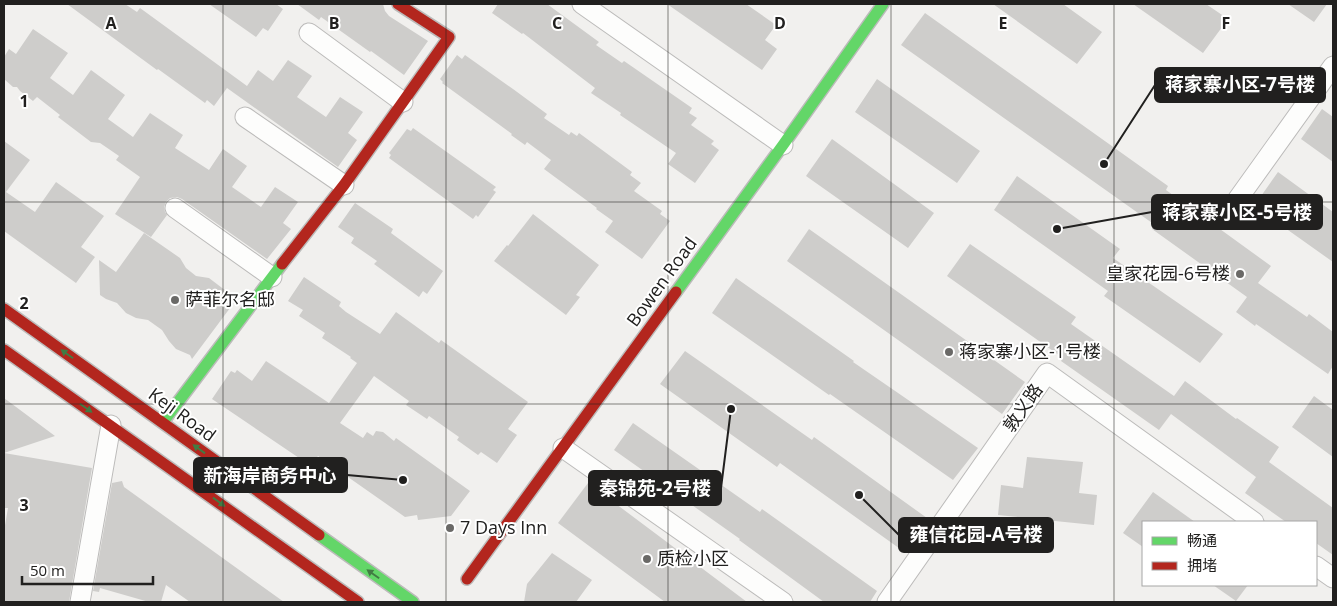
<svg xmlns="http://www.w3.org/2000/svg" width="1337" height="606" font-family="'Open Sans','Noto Sans SC',sans-serif">
	<style>
		.building { fill: #cecdcb }
		.lines { fill: none; stroke-linecap: round; stroke-linejoin: round }
		.street-casing { stroke: #bcbbba; stroke-width: 21 }
		.fast-casing { stroke: #bcbbba; stroke-width: 14 }
		.jam-casing { stroke: #bcbbba; stroke-width: 14 }
		.street { stroke: #fdfdfc; stroke-width: 19 }
		.fast { stroke: #63d668; stroke-width: 11 }
		.jam { stroke: #b3261e; stroke-width: 11 }
		.oneway { fill: #427b44 }
		.grid { fill: none; stroke: #21201f; stroke-width: 1; stroke-opacity: 0.55 }
		.poi-dot { fill: #6a6967; stroke: #fff; stroke-width: 2 }
		.labels { text-anchor: middle; stroke-width: 4; stroke-linejoin: round; paint-order: stroke }
		.poi-label { font-size: 18px; fill: #21201f; stroke: #fff; text-anchor: start }
		.street-label { font-size: 18px; fill: #21201f; stroke: #fff }
		.grid-label { font-size: 16px; text-anchor: middle; font-weight: bold; fill: #21201f; stroke: #fff; stroke-width: 4; stroke-linejoin: round; paint-order: stroke }
		.leader { fill: none; stroke: #21201f; stroke-width: 2 }
		.callout-dot { fill: #21201f; stroke: #fff; stroke-width: 2 }
		.callout { fill: #21201f; stroke: #21201f; stroke-width: 2 }
		.callout-label { font-size: 19px; text-anchor: middle; font-weight: bold; fill: #fff }
	</style>
	<rect width="100%" height="100%" fill="#f1f0ee"/>
	<path class="building" d="M67 4H125L137 12 140 8 247 86 258 70 273 81 288 60 312 76 297 97 326 117 340 97 363 112 348 133 357 140 338 167 227 88 214 106 207 100 205 103 158 69 157 70Z
		M209 4H276L283 9 268 31 263 28 256 37Z
		M297 4H383L385 11 389 16 428 41 404 75 371 51 370 52 321 17 319 20Z
		M498 4H547L599 42 596 45 622 63 624 61 692 108 689 113 697 118 691 125 714 141 711 144 719 150 695 183 668 164 676 153 620 115 621 113 591 93 595 88 523 33 522 34 492 13Z
		M667 4H746L776 25 765 40 777 49 762 70Z
		M993 4H1063L1102 32 1077 64Z
		M1133 4H1206L1228 19 1203 53Z
		M1288 4H1327L1314 22Z
		M925 13 1168 186 1166 190 1271 266 1258 283 1307 317 1309 314 1333 332V366L1328 374 1256 324 1255 326 1236 312 1247 297 1152 229 1155 225 901 45Z
		M33 29 68 53 50 78 73 95 91 70 125 95 108 119 133 137 150 113 183 135 175 148 209 170 223 149 247 166 232 187 261 207 275 187 298 202 283 223 291 229 267 259 182 199 177 197 170 198 166 202 164 207 165 212 167 215 151 237 115 214 140 177 116 160 119 156 100 143 91 142 58 117 60 115 37 97 33 101 20 91 17 87H13L4 79V57L9 49 16 54Z
		M457 55 462 59 465 55 513 89 547 114 544 118 569 135 571 132 577 136 579 133 632 172 630 175 641 183 634 191 662 211 660 214 670 221 642 259 605 232 613 221 596 209 597 208 544 169 551 160 527 142 525 145 511 135 512 134 442 83 443 82 440 79Z
		M877 79 980 151 957 183 855 112Z
		M1322 109 1333 117V162L1301 139Z
		M413 128 496 187 493 190 496 192 478 217 476 215 473 219 389 158 391 155 389 153 407 129 411 131Z
		M832 139 934 213 908 248 806 176Z
		M4 141 30 160 6 192 35 212 56 182 104 216 81 247 95 257 76 283 4 231Z
		M1278 172 1333 212V262L1254 206Z
		M1017 176 1120 249 1113 258 1223 334 1200 363 1104 296 1108 291 994 210Z
		M355 203 393 229 391 233 443 271 427 294 423 291 419 297 374 264 377 261 351 243 354 238 338 227Z
		M533 214 599 265 576 295 580 297 566 315 494 261 507 245 508 246Z
		M809 229 1025 382 1002 414 787 261Z
		M144 233 180 258 186 268 196 276 209 278 230 294 236 300 192 359 190 355 176 349 169 341 162 330 148 320 136 318 126 313 117 303 106 299 100 295 99 260 116 272Z
		M970 244 1076 317 1071 324 1174 396 1185 381 1236 419 1237 418 1279 447 1269 462 1333 508V555L1316 543V522H1286L1245 493 1256 477 1171 414 1159 430 1061 361 1063 358 947 276Z
		M304 277 341 302 339 306 346 312 380 334 396 312 439 343 441 340 528 402 508 429 517 435 497 463 481 452 478 455 457 440 459 437 429 416 427 419 406 405 409 401 374 376 340 423 363 438 367 432 373 436 376 431 383 432 394 441 396 438 470 491 451 516 418 520 417 515 405 517 318 456 313 463 307 459 305 462 212 399 231 371 235 373 237 370 252 381 266 361 329 403 357 363 350 358 351 357 322 338 325 333 299 316 303 310 288 301Z
		M736 278 854 361 853 362 978 448 953 480 830 394 829 395 712 313Z
		M685 351 812 440 814 437 927 518 903 551 780 463 777 467 660 384Z
		M1314 396 1333 410V457L1292 427Z
		M4 398 55 436 4 453 92 468 69 602H4V531L8 508H4Z
		M633 423 760 512 762 509 877 591 870 602H824L739 540 740 539 614 450Z
		M1027 457 1083 462 1079 493 1097 495 1094 525 998 515 1001 485 1023 488Z
		M122 481 124 487 284 602H190L166 585 161 602H149L100 588 99 592 93 591 112 483Z
		M588 483 747 602H665L558 523Z
		M1153 492 1195 522H1143V547L1123 533Z
		M552 553 592 580 576 602H524L527 584Z
		M1213 585H1248L1236 601Z"/>
	<g class="lines">
		<defs>
			<path id="street" d="M582 4 783 145
				M309 33 403 102
				M245 117 344 185
				M1232 207 1333 66
				M175 208 272 277
				M563 448 783 602
				M1316 566 1333 578
				M80 602 111 425
				M887 602 1047 373 1254 522"/>
			<path id="fast" d="M676 292 783 145 883 4
				M163 422 282 264
				M319 535 413 602"/>
			<path id="jam" d="M282 264 344 185 449 37 398 4
				M4 309 319 535
				M4 350 358 602
				M467 579 676 292"/>
		</defs>
		<use href="#street" class="street-casing"/>
		<use href="#fast" class="fast-casing"/>
		<use href="#jam" class="jam-casing"/>
		<use href="#street" class="street"/>
		<use href="#fast" class="fast"/>
		<use href="#jam" class="jam"/>
	</g>
	<defs><path id="oneway-solid" d="M-6-.8H1V-3.2L6.5 0L1 3.2V.8H-6Z" transform="scale(1.25)"/></defs>
	<g class="oneway">
		<use href="#oneway-solid" transform="translate(67 354) rotate(-145)"/>
		<use href="#oneway-solid" transform="translate(86 408) rotate(35)"/>
		<use href="#oneway-solid" transform="translate(199 449) rotate(-144)"/>
		<use href="#oneway-solid" transform="translate(219 502) rotate(36)"/>
		<use href="#oneway-solid" transform="translate(373 574) rotate(-145)"/>
	</g>
	<path class="grid" d="M223 4V602M446 4V602M668 4V602M891 4V602M1114 4V602M4 202H1333M4 404H1333"/>
	<g class="poi-dot">
		<circle cx="1240" cy="274" r="5"/>
		<circle cx="175" cy="300" r="5"/>
		<circle cx="949" cy="352" r="5"/>
		<circle cx="450" cy="528" r="5"/>
		<circle cx="647" cy="559" r="5"/>
	</g>
	<g class="labels">
		<g class="poi-label">
			<text x="1230" y="280" text-anchor="end">皇家花园-6号楼</text>
			<text x="185" y="306">萨菲尔名邸</text>
			<text x="959" y="358">蒋家寨小区-1号楼</text>
			<text x="460" y="534">7 Days Inn</text>
			<text x="657" y="565">质检小区</text>
		</g>
		<g class="street-label">
			<text transform="translate(662 282) rotate(-54)" y="6">Bowen Road</text>
			<text transform="translate(1023 408) rotate(-55)" y="6">敦义路</text>
			<text transform="translate(182 415) rotate(36)" y="6">Keji Road</text>
		</g>
	</g>
	<g class="grid-label">
		<text x="111" y="29">A</text>
		<text x="334" y="29">B</text>
		<text x="557" y="29">C</text>
		<text x="780" y="29">D</text>
		<text x="1003" y="29">E</text>
		<text x="1226" y="29">F</text>
		<text x="24" y="107">1</text>
		<text x="24" y="309">2</text>
		<text x="24" y="511">3</text>
	</g>
	<path class="leader" d="M1104 164L1155 85M1057 229L1152 212M403 480L347 475M731 409L721 488M859 495L899 535"/>
	<g class="callout-dot">
		<circle cx="1104" cy="164" r="5"/>
		<circle cx="1057" cy="229" r="5"/>
		<circle cx="403" cy="480" r="5"/>
		<circle cx="731" cy="409" r="5"/>
		<circle cx="859" cy="495" r="5"/>
	</g>
	<g class="callout">
		<rect x="1155" y="68" width="170" height="34" rx="5"/>
		<rect x="1152" y="195" width="170" height="34" rx="5"/>
		<rect x="194" y="458" width="153" height="34" rx="5"/>
		<rect x="589" y="471" width="132" height="34" rx="5"/>
		<rect x="899" y="518" width="154" height="34" rx="5"/>
	</g>
	<g class="callout-label">
		<text x="1240" y="91">蒋家寨小区-7号楼</text>
		<text x="1237" y="219">蒋家寨小区-5号楼</text>
		<text x="270" y="482">新海岸商务中心</text>
		<text x="655" y="495">秦锦苑-2号楼</text>
		<text x="976" y="541">雍信花园-A号楼</text>
	</g>
	<rect width="1337" height="606" fill="none" stroke="#21201f" stroke-width="10"/>
	<rect x="1142" y="521" width="175" height="65" fill="#ffffff" stroke="#a6a6a5"/>
	<rect x="1152" y="537" width="25" height="8" fill="#63d668" stroke="#a6a6a5"/>
	<text x="1187" y="546" font-size="15" fill="#21201f">畅通</text>
	<rect x="1152" y="562" width="25" height="8" fill="#b3261e" stroke="#a6a6a5"/>
	<text x="1187" y="571" font-size="15" fill="#21201f">拥堵</text>
	<path d="M22 576v8h131v-8" fill="none" stroke="#21201f" stroke-width="2.5"/>
	<text x="30" y="576" font-size="15" fill="#21201f" stroke="#ffffff" stroke-width="4" paint-order="stroke">50 m</text>
</svg>
